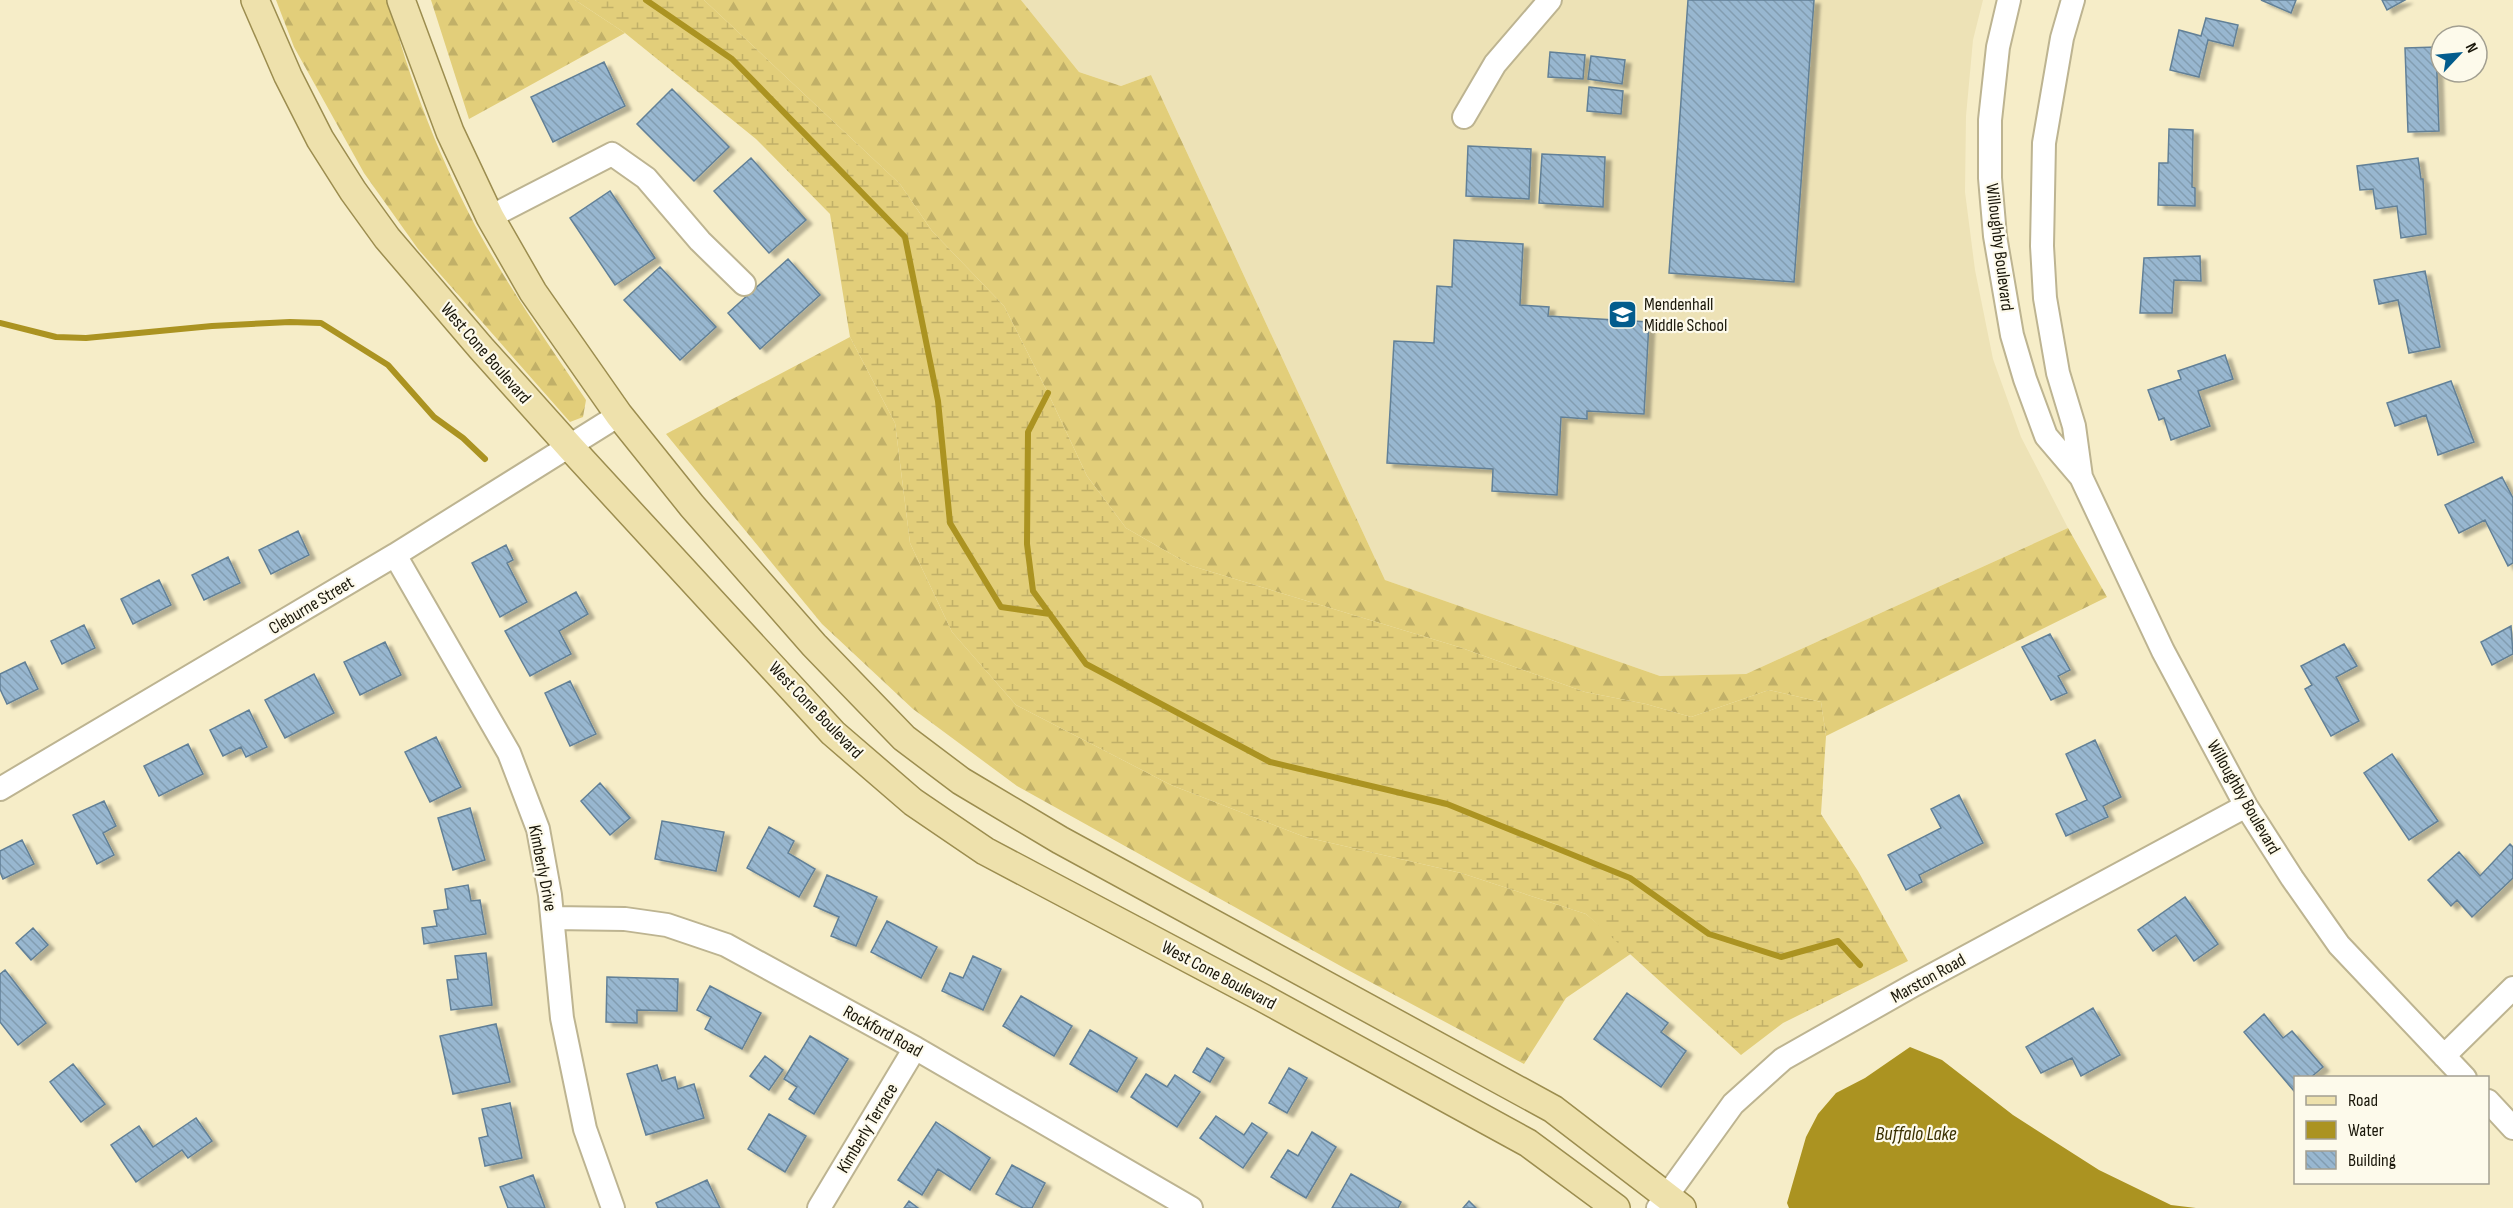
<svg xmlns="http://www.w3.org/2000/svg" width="2513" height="1208" font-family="'Sofia Sans Condensed',sans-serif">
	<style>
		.built { fill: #ede2b6 }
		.forest { fill: url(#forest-firs) }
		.wetland { fill: url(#wetland-marsh) }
		.water { fill: #ab9321 }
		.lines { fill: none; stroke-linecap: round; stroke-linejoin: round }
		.stream { stroke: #ab9321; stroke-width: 6 }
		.building { fill: url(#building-back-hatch); stroke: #628097; stroke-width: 1.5; filter: url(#shadow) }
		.minor-casing { stroke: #bdb491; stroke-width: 26 }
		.major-casing { stroke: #9c8d4f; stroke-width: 30 }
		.minor { stroke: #fff; stroke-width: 22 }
		.major { stroke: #eee1ac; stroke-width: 27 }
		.labels { text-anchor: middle; stroke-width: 4.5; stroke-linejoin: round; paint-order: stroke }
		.street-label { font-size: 18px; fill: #1a170a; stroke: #fdfaeb }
		.poi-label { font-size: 18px; fill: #1a170a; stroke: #fdfaeb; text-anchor: start }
		.water-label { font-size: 20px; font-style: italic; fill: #3a3001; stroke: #fdfaeb }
	</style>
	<defs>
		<pattern id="forest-firs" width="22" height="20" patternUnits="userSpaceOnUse" patternTransform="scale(1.5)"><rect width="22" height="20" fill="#e2ce7a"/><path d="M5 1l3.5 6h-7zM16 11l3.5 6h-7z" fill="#c1b068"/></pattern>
		<pattern id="wetland-marsh" width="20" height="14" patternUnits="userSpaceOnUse" patternTransform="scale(1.5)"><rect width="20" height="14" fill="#e2ce7a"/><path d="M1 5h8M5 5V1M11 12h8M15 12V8" fill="none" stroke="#c1b068"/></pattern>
		<pattern id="building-back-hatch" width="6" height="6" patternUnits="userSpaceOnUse" patternTransform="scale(1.5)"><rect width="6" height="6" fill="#98b7d0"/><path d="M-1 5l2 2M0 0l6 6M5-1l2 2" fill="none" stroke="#829db1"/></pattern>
		<filter id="shadow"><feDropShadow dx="6" dy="4" stdDeviation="1.5" flood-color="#0004"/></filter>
	</defs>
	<rect width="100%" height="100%" fill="#f6edc8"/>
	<path class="built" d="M1021 0H1983L1973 40 1966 116 1965 192 1975 270 1993 359 2021 437 2068 528 1746 674 1660 676 1385 580 1151 75 1121 86 1079 72Z"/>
	<path class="forest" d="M276 0H389C407 77 444 169 482 238 513 294 550 347 586 400L583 417 570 422 418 249 364 173 294 47Z
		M431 0H575L625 33 469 119Z
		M704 0H1021L1079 72 1121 86 1151 75 1385 580 1660 676 1746 674 2068 528 2107 597 1826 736 1821 702 1769 690 1691 717 1646 704 1585 692 1459 647 1192 566 1126 528 1087 476 1048 393 1004 306 932 231 900 184Z
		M850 337 895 423 910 543 952 632 1016 705 1171 785 1305 837 1461 873 1586 914 1632 953 1566 998 1524 1064 1346 969 1017 786 913 709 822 624 666 434Z"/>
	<path class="wetland" d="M575 0H704L900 184 932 231 1004 306 1048 393 1087 476 1126 528 1192 566 1459 647 1585 692 1646 704 1691 717 1769 690 1821 702 1826 736 1821 814 1858 871 1908 961 1783 1023 1741 1055 1586 914 1461 873 1305 837 1171 785 1016 705 952 632 910 543 895 423 850 337 830 214 756 139 625 33Z"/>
	<path class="water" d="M1910 1047 1942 1060 2013 1115 2099 1170 2171 1205 2196 1208H1789L1787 1203 1806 1137 1818 1114 1836 1093 1865 1078Z"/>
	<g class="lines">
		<path class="stream" d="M646 0 732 59 905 237 938 401 950 523 1001 607 1050 614
			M0 323 56 337 86 338 212 326 290 322 321 323 388 365 434 417 463 438 485 459
			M1048 393 1028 432 1027 544 1033 591 1086 664 1270 762 1447 804 1630 878 1709 934 1781 957 1838 941 1860 965"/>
	</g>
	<path class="building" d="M1688 0H1814L1794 282 1669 273Z
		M2261 0H2296L2291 13Z
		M2382 0H2405L2387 10Z
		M2206 18 2238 25 2233 46 2208 40 2199 77 2170 70 2179 30 2201 36Z
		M2436 47 2439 131 2408 132 2405 48Z
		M1550 52 1585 55 1583 79 1548 77Z
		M1591 56 1625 60 1622 84 1588 79Z
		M604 62 625 106 553 142 531 97Z
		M1589 87 1623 91 1621 114 1587 111Z
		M672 89 729 147 694 181 637 124Z
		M2169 129 2193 130 2192 187 2195 188V206L2158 205 2159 163H2168Z
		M1468 146 1531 149 1529 199 1466 196Z
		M1542 154 1605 157 1603 207 1539 203Z
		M751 158 806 220 769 253 714 191Z
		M2418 158 2421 179H2423L2426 234 2401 238 2397 206 2376 209 2373 189 2360 190 2357 166Z
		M610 191 655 258 615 285 570 218Z
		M1454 240 1523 244 1520 305 1549 307 1548 316 1649 322 1644 414 1587 411V419L1561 417 1557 495 1492 491 1493 469 1387 463 1394 341 1434 343 1437 286 1452 287Z
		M2200 256 2201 281 2174 280 2172 313H2140L2144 258Z
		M788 259 820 295 760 349 728 313Z
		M660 267 716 327 680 360 624 300Z
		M2425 271 2440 347 2409 353 2398 300 2379 304 2374 280Z
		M2225 355 2233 379 2198 391 2210 426 2171 440 2164 418 2159 420 2148 390 2181 379 2178 371Z
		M2451 381 2474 442 2438 455 2426 415 2395 426 2387 403Z
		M2502 477 2513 498V563L2508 566 2485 520 2459 533 2445 505Z
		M298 531 309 555 271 574 259 550Z
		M506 545 513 560 507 563 527 602 500 617 472 563Z
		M228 557 240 583 204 600 192 575Z
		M159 580 171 605 133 624 121 599Z
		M576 592 588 614 559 631 571 654 530 676 505 631Z
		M84 625 95 648 62 664 51 641Z
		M2511 626 2513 654 2492 665 2481 642Z
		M2050 634 2070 670 2058 676 2067 693 2051 700 2022 647Z
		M385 642 401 675 360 695 344 662Z
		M2344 644 2357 666 2336 677 2359 721 2331 736 2305 689 2312 685 2301 666Z
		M25 662 38 689 7 704 0 689V674Z
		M314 674 334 713 285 738 265 700Z
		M570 681 596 734 570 746 545 693Z
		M249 710 267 747 246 757 241 747 223 756 210 730Z
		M436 737 461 787 430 802 405 752Z
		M2095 740 2121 797 2103 806 2108 817 2066 836 2056 814 2087 800 2066 754Z
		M188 744 203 774 159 796 144 766Z
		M2392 754 2438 821 2409 840 2364 773Z
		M600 783 630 818 610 835 581 801Z
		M1959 795 1983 843 1919 875 1922 882 1906 890 1888 855 1941 828 1931 809Z
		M104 801 116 826 103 833 114 855 97 864 73 815Z
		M470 808 485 860 453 870 438 818Z
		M662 821 724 832 716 871 655 859Z
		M769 827 794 841 788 853 815 869 799 897 747 868Z
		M22 840 34 864 3 879 0 872V851Z
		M2510 844 2513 847V878L2472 917 2457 900 2451 906 2428 880 2459 852 2480 876Z
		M827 875 877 897 856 946 831 936 839 917 814 906Z
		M468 885 471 901 480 900 486 934 424 944 422 928 437 926 434 911 448 909 445 889Z
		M2185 897 2218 944 2194 961 2176 935 2153 951 2138 930Z
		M887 921 937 947 921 978 871 952Z
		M33 928 48 945 31 960 16 943Z
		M486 953 492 1005 451 1010 447 980 458 979 455 956Z
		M973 956 1001 969 983 1010 942 991 950 973 963 978Z
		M5 970 46 1023 18 1045 0 1022V974Z
		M607 977 678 979 677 1011 637 1010V1023L606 1022Z
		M710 986 761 1013 742 1049 705 1029 711 1017 697 1010Z
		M1627 993 1668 1023 1661 1032 1686 1051 1661 1087 1594 1039Z
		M1021 996 1072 1026 1054 1056 1003 1026Z
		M2093 1008 2120 1055 2081 1076 2072 1058 2041 1073 2026 1047Z
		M2264 1014 2283 1038 2292 1031 2323 1067 2310 1078H2296L2294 1091 2244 1032Z
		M496 1024 510 1082 453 1094 440 1036Z
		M1090 1030 1137 1058 1117 1092 1070 1064Z
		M810 1036 848 1059 814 1114 789 1099 797 1087 784 1079Z
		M1207 1048 1224 1058 1210 1082 1193 1072Z
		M765 1056 783 1070 769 1090 750 1076Z
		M73 1064 105 1104 81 1122 50 1082Z
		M657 1065 662 1081 675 1077 678 1089 694 1084 704 1118 646 1135 627 1074Z
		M1289 1068 1307 1078 1287 1113 1269 1103Z
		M1146 1074 1167 1087 1175 1075 1200 1092 1177 1127 1131 1097Z
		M510 1103 522 1158 485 1166 479 1138 488 1136 482 1109Z
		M769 1114 806 1136 785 1172 748 1149Z
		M1216 1116 1244 1135 1252 1123 1267 1133 1243 1168 1200 1138Z
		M196 1118 212 1141 188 1158 182 1150 136 1182 111 1145 139 1126 153 1147Z
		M936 1122 990 1158 970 1190 938 1169 922 1195 898 1180Z
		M1312 1132 1336 1147 1306 1198 1271 1177 1288 1150 1298 1156Z
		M1012 1165 1045 1183 1032 1208H1023L996 1194Z
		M1351 1174 1401 1202 1398 1208H1332Z
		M533 1175 545 1208H508L500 1187Z
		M707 1180 720 1208H658L656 1203Z
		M909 1201 918 1208H904Z
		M1469 1201 1476 1208H1463Z"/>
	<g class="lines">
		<defs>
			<path id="minor" d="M2009 0 1998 47 1990 120V178L1995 236 2012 335 2025 379 2046 436 2081 477 2163 651 2246 806 2292 878 2339 945 2465 1078
				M2073 0 2062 38 2044 143 2042 246 2045 298 2058 373 2074 426 2081 477
				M1464 117 1495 64 1550 0
				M490 217 612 154 646 178 700 241 744 284
				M395 555 509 753 538 829 550 895 562 1018 585 1129 613 1208
				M0 789 395 555 619 415
				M553 918 625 919 667 925 726 945 915 1048 1191 1208
				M2444 1056 2513 988
				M2488 1101 2513 1128
				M819 1208 915 1048
				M1658 1208 1733 1104 1783 1059 1912 986 2246 806"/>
			<path id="major" d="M255 0 288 76 320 139 353 191 387 238 481 348 569 446 833 733 913 802 985 851 1263 998 1528 1143 1616 1208
				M401 0 450 132 490 217 533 292 619 415 692 506 814 645 904 738 961 781 1060 840 1553 1109 1682 1208"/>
		</defs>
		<use href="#minor" class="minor-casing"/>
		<use href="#major" class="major-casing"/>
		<use href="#minor" class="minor"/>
		<use href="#major" class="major"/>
	</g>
	<defs>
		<symbol id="school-square" viewBox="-11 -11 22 22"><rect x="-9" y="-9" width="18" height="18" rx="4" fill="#035c8d" stroke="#fdfaeb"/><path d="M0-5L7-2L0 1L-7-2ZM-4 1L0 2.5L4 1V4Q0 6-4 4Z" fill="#fff"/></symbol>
	</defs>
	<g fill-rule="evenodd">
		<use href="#school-square" x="1606" y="298" width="33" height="33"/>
	</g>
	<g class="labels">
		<g class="street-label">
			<text transform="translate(2000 247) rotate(83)" y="6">Willoughby Boulevard</text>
			<text transform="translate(486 353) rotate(49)" y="6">West Cone Boulevard</text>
			<text transform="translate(311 605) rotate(-31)" y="6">Cleburne Street</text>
			<text transform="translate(816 710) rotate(46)" y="6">West Cone Boulevard</text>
			<text transform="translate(2244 797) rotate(60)" y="6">Willoughby Boulevard</text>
			<text transform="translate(543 868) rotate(79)" y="6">Kimberly Drive</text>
			<text transform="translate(1219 975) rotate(28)" y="6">West Cone Boulevard</text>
			<text transform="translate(1928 978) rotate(-29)" y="6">Marston Road</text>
			<text transform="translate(883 1031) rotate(29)" y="6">Rockford Road</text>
			<text transform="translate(867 1128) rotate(-59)" y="6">Kimberly Terrace</text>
		</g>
		<g class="poi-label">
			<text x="1644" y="310">Mendenhall<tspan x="1644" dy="21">Middle School</tspan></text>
		</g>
		<g class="water-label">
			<text x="1916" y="1140">Buffalo Lake</text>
		</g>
	</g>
	<rect x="2294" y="1076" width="195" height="108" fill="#fdfaeb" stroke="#a29f91" stroke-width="1.5"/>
	<rect x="2306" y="1096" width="30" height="9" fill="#eee1ac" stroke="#a29f91" stroke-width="1.5"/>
	<text x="2348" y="1106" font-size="18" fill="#1a170a">Road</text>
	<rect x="2306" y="1121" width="30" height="18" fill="#ab9321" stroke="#a29f91" stroke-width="1.5"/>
	<text x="2348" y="1136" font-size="18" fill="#1a170a">Water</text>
	<rect x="2306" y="1151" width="30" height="18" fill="url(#building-back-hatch)" stroke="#a29f91" stroke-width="1.5"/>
	<text x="2348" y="1166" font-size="18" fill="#1a170a">Building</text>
	<g transform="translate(2459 54) rotate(64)"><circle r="28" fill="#fdfaeb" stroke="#a29f91" stroke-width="1.5"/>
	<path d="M0-4.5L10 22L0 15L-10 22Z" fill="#035c8d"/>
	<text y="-9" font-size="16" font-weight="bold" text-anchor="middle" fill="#1a170a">N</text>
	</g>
</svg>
